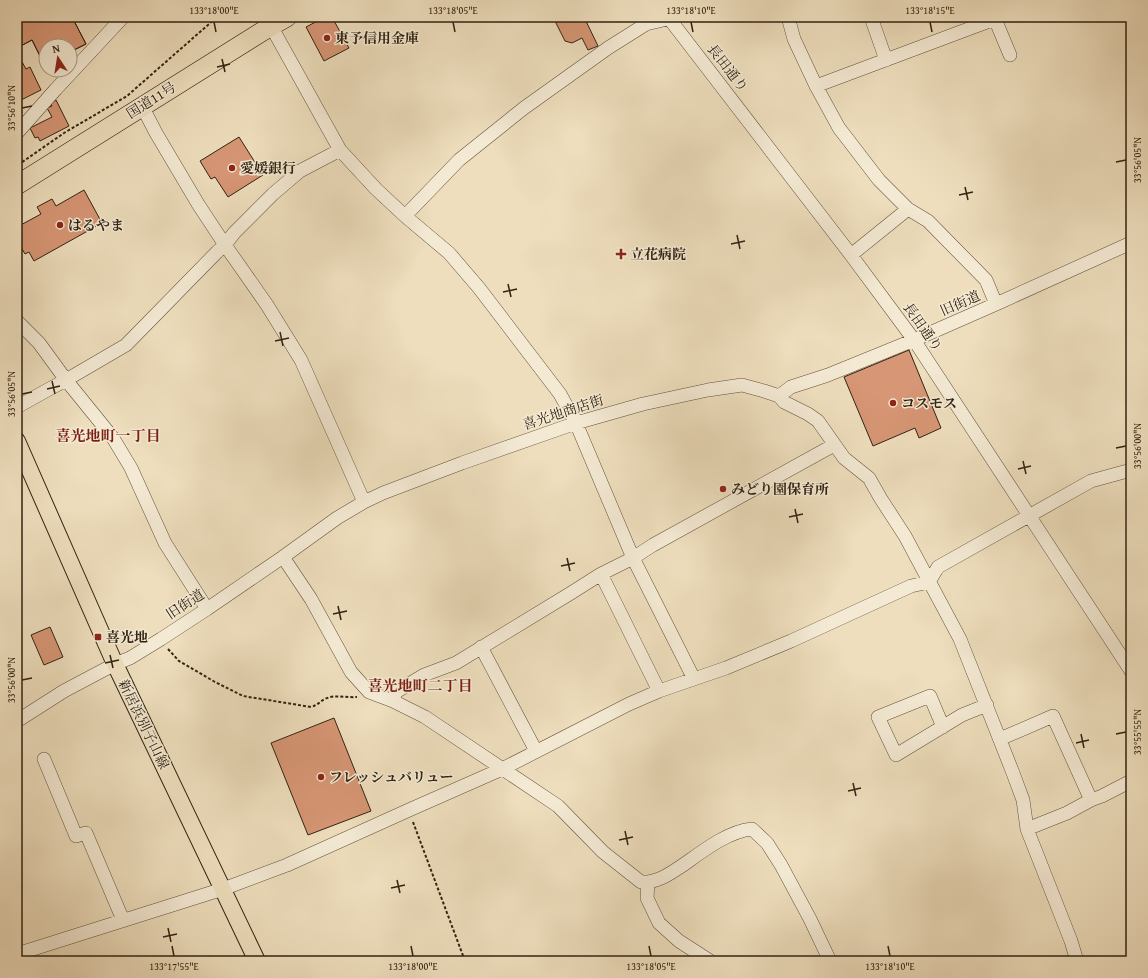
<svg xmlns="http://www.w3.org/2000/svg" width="1148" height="978" font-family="'Gentium Book Plus','Noto Serif JP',serif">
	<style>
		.building { fill: #d79675; stroke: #302312 }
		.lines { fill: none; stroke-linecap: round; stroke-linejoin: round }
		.minor-casing { stroke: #60523d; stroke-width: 14 }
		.major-casing { stroke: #302312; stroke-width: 18 }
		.highway-casing { stroke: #302312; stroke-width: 20 }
		.path { stroke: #302312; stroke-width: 2; stroke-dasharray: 3 2; stroke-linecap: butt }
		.minor { stroke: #f4ead4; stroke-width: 13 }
		.major { stroke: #eedebd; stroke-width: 16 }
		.highway { stroke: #eedebd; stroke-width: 19 }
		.ticks { fill: none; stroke: #302312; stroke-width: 1.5 }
		.poi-dot { fill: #8f2418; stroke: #f4ead4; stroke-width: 1.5 }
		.labels { text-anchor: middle; stroke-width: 3; stroke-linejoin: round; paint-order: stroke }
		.poi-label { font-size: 14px; font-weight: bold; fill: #302312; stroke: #f4ead4; text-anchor: start }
		.street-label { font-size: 14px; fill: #302312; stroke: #f4ead4 }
		.neighbourhood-label { font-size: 15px; font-weight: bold; fill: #7a1f14; stroke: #f4ead4 }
		.neatline { fill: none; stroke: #302312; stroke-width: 1.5 }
		.ticks-label { font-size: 10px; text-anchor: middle; fill: #302312 }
	</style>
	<rect width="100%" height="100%" fill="#eedebd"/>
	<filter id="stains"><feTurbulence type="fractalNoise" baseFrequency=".005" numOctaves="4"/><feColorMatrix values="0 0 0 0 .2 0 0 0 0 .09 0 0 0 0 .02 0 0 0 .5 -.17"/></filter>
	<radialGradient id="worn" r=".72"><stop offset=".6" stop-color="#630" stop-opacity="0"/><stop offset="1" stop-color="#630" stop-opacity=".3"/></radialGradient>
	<path class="building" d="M24 17H72L86 44 70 52V46H46V61L43 62 32 40 17 48V21Z
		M24 17H72L86 44 70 52V46H46V61L43 62 32 40 17 48V21Z
		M325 17H332L349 48 324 61 306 27Z
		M553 17H584L598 46 588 50 582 38 572 43 565 41Z
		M21 60 26 69 30 67 41 90 17 102V62Z
		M56 100 69 126 40 141 38 137 35 138 30 128 52 117 47 108 52 106 51 103Z
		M17 103 22 113 17 115Z
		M239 137 263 175 228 197 215 177 211 179 200 161Z
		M84 190 102 223 34 261 29 252 25 254 17 240V227L41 214 37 207 52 199 56 206Z
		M909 350 941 428 919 438 915 428 873 446 844 377Z
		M50 627 63 657 44 665 31 635Z
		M334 718 371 811 308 835 271 743Z"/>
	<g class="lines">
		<defs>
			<path id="minor" d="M266 17 340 150 376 189 405 216 449 253 479 288 560 394 576 423 633 558 694 679
				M668 17 851 255 914 340 1131 671
				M788 17 794 39 816 86 839 128 879 180 908 209 928 221 986 280 996 304
				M871 17 886 60
				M816 86 995 19 1010 55
				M142 106 156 133 198 204 225 245 267 305 301 360 364 502
				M17 133 56 89 123 17
				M405 216 459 160 524 108 608 48 646 24 676 17
				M851 255 908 209
				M17 321 39 343 66 380 113 438 131 468 165 543 207 609
				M779 396 791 387 828 375 914 340 996 304 1131 243
				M17 407 51 388 66 380 126 345 217 252 225 245 234 233 273 194 300 171 340 150
				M283 557 311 599 351 672 369 692 393 701 425 717 558 806 603 852 641 882C659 883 672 872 686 863 704 850 729 831 752 829L767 843 781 865 810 919 830 961
				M601 574 659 691
				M481 647 536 751
				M393 701 396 692 424 675 456 663 571 593 601 574 633 558 653 545 834 445
				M17 721 64 691 115 664 130 658 161 639 207 609 283 557 337 518 364 502 383 493 462 463 576 423 643 404 708 390 742 385 764 391 779 396 784 402 808 414 818 421 844 458 869 478 881 499 905 536 960 639 1013 773 1023 800 1027 829 1071 941 1077 961
				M943 727 930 696 878 717 896 755 962 715 987 705
				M1000 739 1053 716 1091 800
				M44 759 76 836 86 833 123 920
				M1027 829 1067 813 1091 800 1102 796 1131 781
				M648 883 647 898 659 923 679 941 710 961
				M17 954 223 889 287 865 409 810 502 769 629 704 659 691 726 668 791 641 911 586 929 582 938 567 1091 481 1131 470"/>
			<path id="major" d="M17 441 115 664 257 961"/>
			<path id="highway" d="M17 185 271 26 287 17"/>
		</defs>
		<use href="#minor" class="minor-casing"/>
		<use href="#major" class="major-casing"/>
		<use href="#highway" class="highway-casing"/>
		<path class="path" d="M18 165 64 133 127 96 217 17
			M168 649 179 661 215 682 243 696 311 707C318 705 319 702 325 699 334 694 347 698 357 697
			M413 822 465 961"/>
		<use href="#minor" class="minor"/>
		<use href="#major" class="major"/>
		<use href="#highway" class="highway"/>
	</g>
	<path class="ticks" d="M214 22 216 32M453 22 455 32M691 22 693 32M930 22 932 32M222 59 225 72M217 67 230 64M22 108 32 106M1116 162 1126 160M965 187 968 200M959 195 973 192M737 235 740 249M731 244 745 241M508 284 511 297M503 292 517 289M280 332 283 346M275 341 289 338M52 381 55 394M47 389 60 386M22 394 32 392M1116 448 1126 446M1023 461 1026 474M1018 469 1031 466M795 509 798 523M789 517 803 514M567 558 570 571M561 566 575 563M338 606 341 620M333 614 347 611M110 655 113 668M105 663 119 660M22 680 32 678M1081 734 1084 748M1116 734 1126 732M1076 743 1089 740M853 783 856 796M848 791 861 788M625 831 628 845M619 840 633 837M397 880 400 893M391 888 405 885M168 928 171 942M163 937 177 934M172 946 174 956M411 946 413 956M649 946 651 956M888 946 890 956"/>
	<g class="poi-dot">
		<circle cx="327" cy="38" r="4"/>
		<circle cx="232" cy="168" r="4"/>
		<circle cx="60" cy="225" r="4"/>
		<path d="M619 248h4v4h4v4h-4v4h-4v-4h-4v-4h4z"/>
		<circle cx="893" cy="403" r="4"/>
		<circle cx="723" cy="489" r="4"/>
		<rect x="94" y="633" width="8" height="8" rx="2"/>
		<circle cx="321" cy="777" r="4"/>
	</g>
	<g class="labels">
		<g class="poi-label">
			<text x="335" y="43">東予信用金庫</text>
			<text x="240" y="173">愛媛銀行</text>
			<text x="68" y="230">はるやま</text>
			<text x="630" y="259">立花病院</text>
			<text x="901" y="408">コスモス</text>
			<text x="731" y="494">みどり園保育所</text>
			<text x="106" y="642">喜光地</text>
			<text x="329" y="782">フレッシュバリュー</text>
		</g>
		<g class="street-label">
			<text transform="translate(728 68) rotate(52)" y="5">長田通り</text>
			<text transform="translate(151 100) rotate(-32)" y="5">国道11号</text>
			<text transform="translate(960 303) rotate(-24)" y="5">旧街道</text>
			<text transform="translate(923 327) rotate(55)" y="5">長田通り</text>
			<text transform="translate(563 412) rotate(-18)" y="5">喜光地商店街</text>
			<text transform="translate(185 604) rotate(-33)" y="5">旧街道</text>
			<text transform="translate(144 724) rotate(64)" y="5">新居浜別子山線</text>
		</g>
		<g class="neighbourhood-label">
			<text x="108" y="441">喜光地町一丁目</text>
			<text x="420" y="691">喜光地町二丁目</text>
		</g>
	</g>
	<rect width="1148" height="978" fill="none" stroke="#eedebd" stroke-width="44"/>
	<g transform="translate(58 58) rotate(348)"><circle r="19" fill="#f4ead4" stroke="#a69a86"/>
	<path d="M0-3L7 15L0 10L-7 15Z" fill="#8f2418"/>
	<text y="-6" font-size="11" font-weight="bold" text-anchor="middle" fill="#302312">N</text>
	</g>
	<rect x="22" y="22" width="1104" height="934" class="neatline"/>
	<g class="ticks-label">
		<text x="214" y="14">133°18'00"E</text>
		<text x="453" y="14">133°18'05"E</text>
		<text x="691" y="14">133°18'10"E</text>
		<text x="930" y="14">133°18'15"E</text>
		<text transform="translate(11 108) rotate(-90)" y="4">33°56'10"N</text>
		<text transform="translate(1137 160) rotate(-90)" y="4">33°56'05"N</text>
		<text transform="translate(11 394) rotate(-90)" y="4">33°56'05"N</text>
		<text transform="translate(1137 446) rotate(-90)" y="4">33°56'00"N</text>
		<text transform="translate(11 680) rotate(-90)" y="4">33°56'00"N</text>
		<text transform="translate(1137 732) rotate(-90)" y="4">33°55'55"N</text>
		<text x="174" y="970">133°17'55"E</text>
		<text x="413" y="970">133°18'00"E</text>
		<text x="651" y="970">133°18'05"E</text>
		<text x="890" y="970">133°18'10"E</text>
	</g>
	<rect width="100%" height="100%" filter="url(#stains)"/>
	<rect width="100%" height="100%" fill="url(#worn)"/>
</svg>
